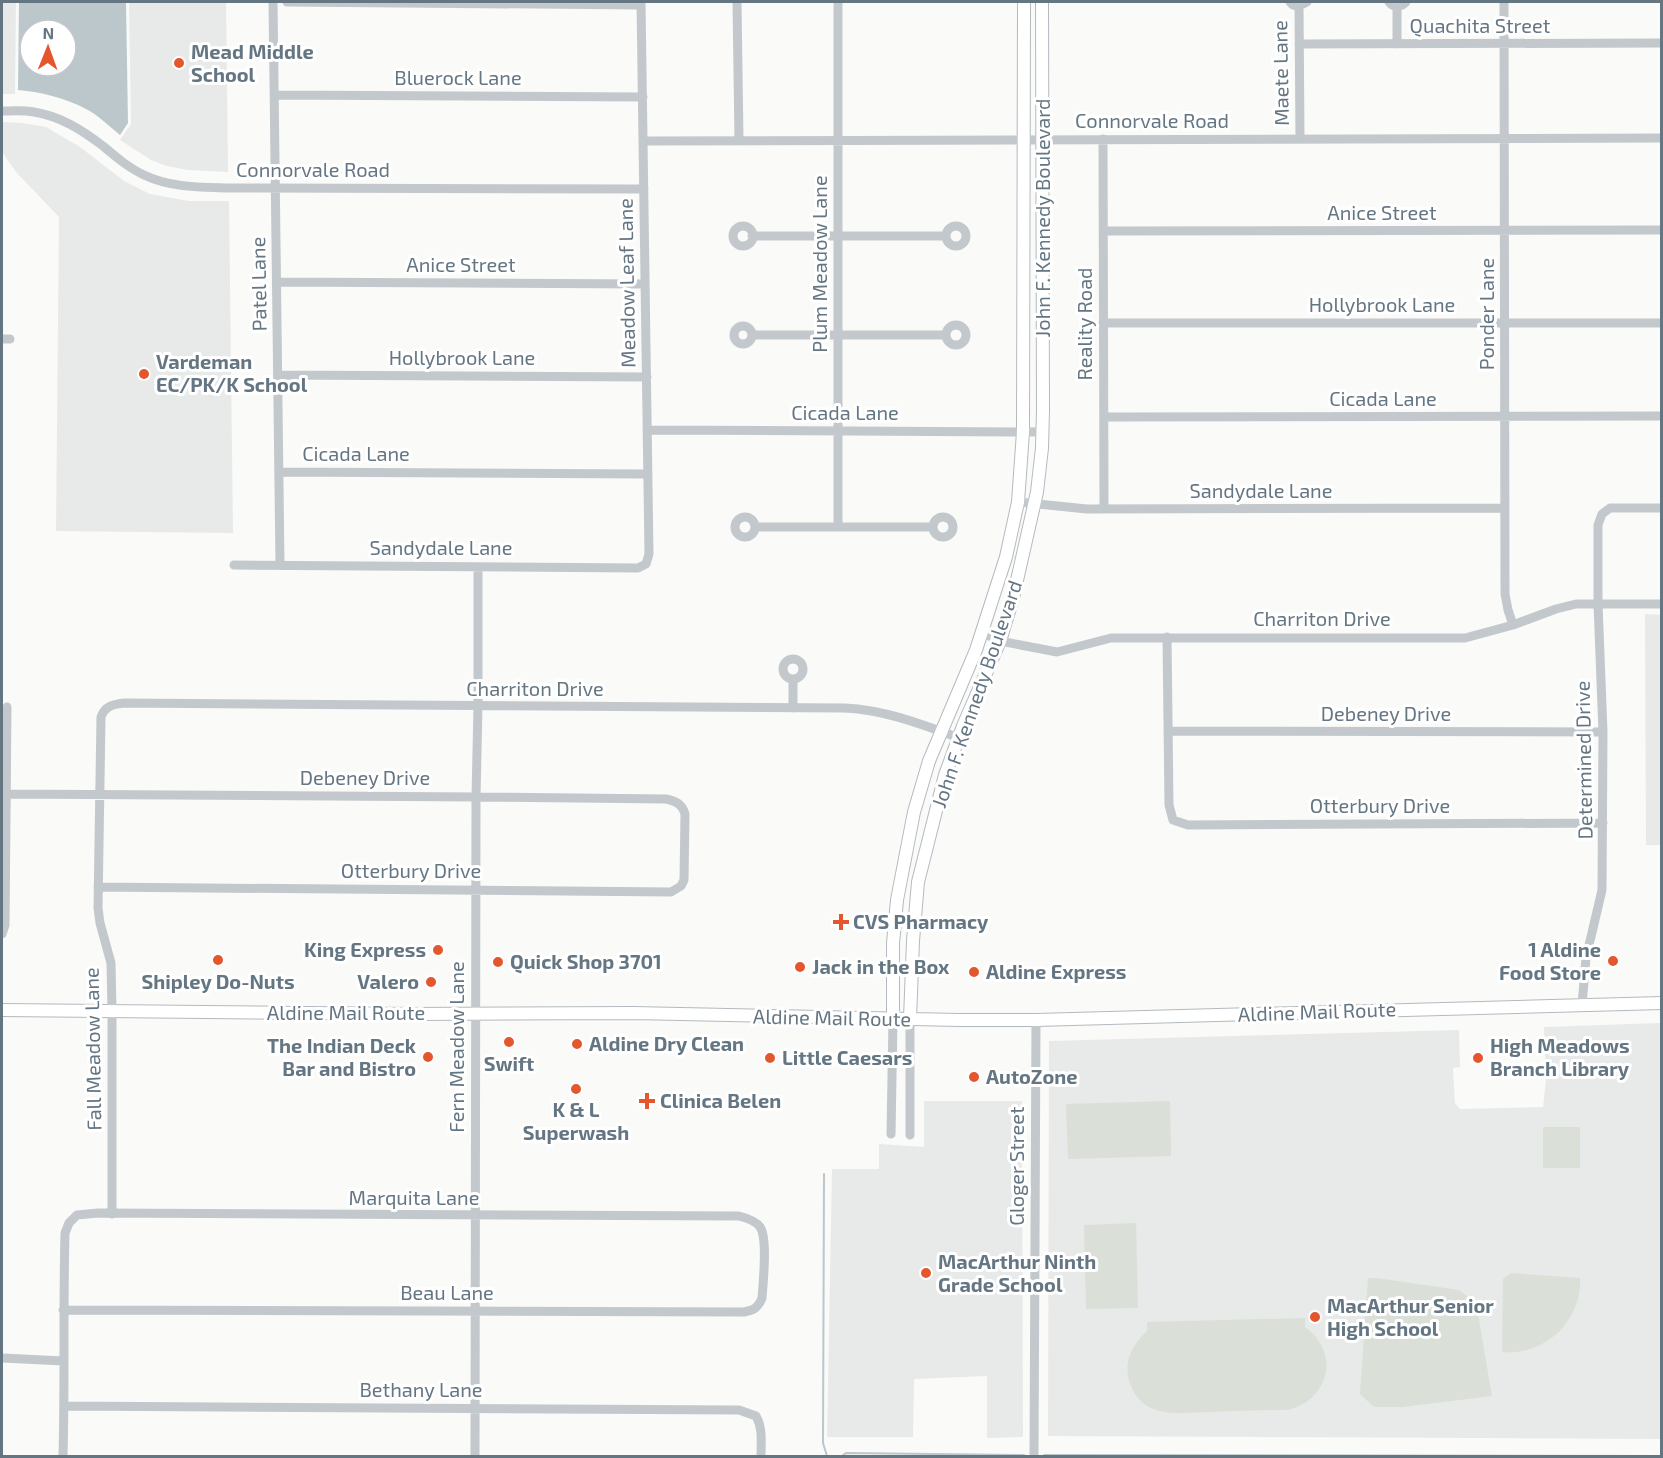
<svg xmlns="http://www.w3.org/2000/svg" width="1663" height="1458" font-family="'Exo 2',sans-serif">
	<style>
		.built { fill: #e8e9e9 }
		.green { fill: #dadfd7 }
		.water { fill: #bbc7cb; fill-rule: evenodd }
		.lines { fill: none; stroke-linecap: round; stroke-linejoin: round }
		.stream { stroke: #bbc7cb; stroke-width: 2 }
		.secondary-casing { stroke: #b3babf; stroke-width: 14 }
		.minor { stroke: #c3c8cc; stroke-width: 9 }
		.secondary { stroke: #fff; stroke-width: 12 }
		.poi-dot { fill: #e4572e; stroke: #fff; stroke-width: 2 }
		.labels { text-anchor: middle; stroke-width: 6; stroke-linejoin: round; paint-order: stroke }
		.street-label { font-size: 20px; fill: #657683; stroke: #fff }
		.poi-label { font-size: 20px; font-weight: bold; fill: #657683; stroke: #fff; text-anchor: start }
	</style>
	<rect width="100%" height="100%" fill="#fafaf8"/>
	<path class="built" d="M2 2H16L15 94H2Z
		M129 2H226L228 172 188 170 167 166 151 160 120 140 131 124Z
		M2 122 22 123 46 127 80 147 124 181 150 194 189 201H229L233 533 56 531 59 217 16 172 2 152Z
		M1645 614 1661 615V845H1646Z
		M1661 1023V1439L1048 1436 1049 1041 1459 1030 1460 1067 1453 1068 1455 1103 1460 1109 1543 1107 1546 1079 1544 1027Z
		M924 1101H1022L1023 1437 987 1438V1376L914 1379 913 1437H827L832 1169H879V1144L924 1147Z"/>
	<path class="green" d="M1170 1101 1171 1156 1068 1159 1066 1104Z
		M1543 1127H1580V1168H1543Z
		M1136 1223 1138 1308 1086 1309 1084 1225Z
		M1511 1273 1580 1278C1582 1321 1545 1356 1502 1352L1503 1279Z
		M1368 1278H1376L1459 1290 1472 1300 1478 1314 1492 1396 1402 1407H1374L1360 1394Z
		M1305 1318V1327C1341 1353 1329 1400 1288 1410 1262 1410 1236 1411 1210 1412 1191 1412 1169 1416 1151 1408 1139 1403 1130 1389 1128 1376 1125 1358 1134 1343 1147 1331V1322Z"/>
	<path class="water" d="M19 2H126L128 123 120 135C109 126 98 115 86 109 65 98 42 92 18 90ZM30 30H66V66H30Z"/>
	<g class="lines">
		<path class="stream" d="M824 1174 823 1443 827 1456
			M1044 1455 1662 1456
			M842 1456 846 1453 1024 1455"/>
		<defs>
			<path id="secondary" d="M2 1010 411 1014 633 1013 959 1020H1036L1662 1003
				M893 1019V943L897 900 914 812 929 761 976 650 1006 557 1018 502 1023 432 1024 2
				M910 1019 913 941 918 882 945 775 963 726 1000 641 1013 598 1037 492 1042 448 1043 410 1042 2"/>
		</defs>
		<use href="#secondary" class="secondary-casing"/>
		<path class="minor" d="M273 2 280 565
			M287 2 641 5
			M737 2 739 141
			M1290 2 1293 5 1299 6 1307 2
			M1389 2C1394 8 1401 7 1406 2
			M1504 2 1505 594 1508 610 1513 625
			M1299 6 1300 139
			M1299 44 1662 43
			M1397 44V6
			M274 95 643 97
			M2 111C12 111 23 110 34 112 60 116 82 130 103 146 116 157 129 168 144 175 171 188 202 187 230 188L644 189
			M1103 139 1104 509
			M643 141 1662 138
			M733 236a10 10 0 1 1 20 0a10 10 0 1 1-20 0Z
			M946 236a10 10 0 1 1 20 0a10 10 0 1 1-20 0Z
			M1103 231 1662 230
			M752 236H946
			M277 282 645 284
			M1103 323H1662
			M946 335a10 10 0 1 1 20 0a10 10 0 1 1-20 0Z
			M734 335a9 9 0 1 1 18 0a9 9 0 1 1-18 0Z
			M752 335H946
			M2 339H10
			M278 375 647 377
			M1104 417 1662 416
			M647 430 1042 432
			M280 472 648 474
			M1018 502 1087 509 1505 508
			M933 527a10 10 0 1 1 20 0a10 10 0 1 1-20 0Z
			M735 527a10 10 0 1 1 20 0a10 10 0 1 1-20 0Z
			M838 526V2
			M755 527H933
			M234 565 638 568 646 564 649 554 641 2
			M982 633 1000 641 1057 652 1111 638H1465L1513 625 1556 609 1576 604H1662
			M1167 637 1169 805 1173 820 1188 825 1603 823
			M783 669a10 10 0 1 1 20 0a10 10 0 1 1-20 0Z
			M793 679V708
			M1168 731 1603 732
			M6 794 476 797 666 799C676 801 682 804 685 814L684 880 681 886 671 892 98 887
			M2 934 5 925 7 707
			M1582 1005 1586 958 1602 890 1603 732 1598 604V525L1602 514 1610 508H1662
			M891 1134 893 1019
			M910 1135V1019
			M112 1214V1011L111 963 100 923 98 908 101 717C105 706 113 704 125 703L845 708C885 710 921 724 959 738
			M63 1310 744 1312C754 1310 758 1308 762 1298 763 1284 768 1238 760 1227 756 1221 747 1218 739 1216L98 1213 77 1215 69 1223 65 1233C63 1308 65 1382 63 1456
			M2 1358 64 1361
			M64 1406 739 1410 756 1416C763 1428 761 1442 761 1456
			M475 1456 476 797 478 706V567
			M1034 1456 1036 1020"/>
		<use href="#secondary" class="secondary"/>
	</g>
	<g class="poi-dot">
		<circle cx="179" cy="63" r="6"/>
		<circle cx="144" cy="374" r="6"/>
		<path d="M838 913h6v6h6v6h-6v6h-6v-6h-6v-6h6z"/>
		<circle cx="438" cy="950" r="6"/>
		<circle cx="218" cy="960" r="6"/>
		<circle cx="1613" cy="961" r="6"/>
		<circle cx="498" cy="962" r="6"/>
		<circle cx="800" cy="967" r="6"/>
		<circle cx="974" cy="972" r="6"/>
		<circle cx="431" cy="982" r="6"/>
		<circle cx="509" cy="1042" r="6"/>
		<circle cx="577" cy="1044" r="6"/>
		<circle cx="428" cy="1057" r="6"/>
		<circle cx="770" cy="1058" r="6"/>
		<circle cx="1478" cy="1058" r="6"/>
		<circle cx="974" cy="1077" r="6"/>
		<circle cx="576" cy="1089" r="6"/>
		<path d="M644 1092h6v6h6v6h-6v6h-6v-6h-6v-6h6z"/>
		<circle cx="926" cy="1273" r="6"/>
		<circle cx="1315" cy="1317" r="6"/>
	</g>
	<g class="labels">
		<g class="street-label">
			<text x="1480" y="33">Quachita Street</text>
			<text transform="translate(1281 73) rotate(-91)" y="7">Maete Lane</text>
			<text x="458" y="85">Bluerock Lane</text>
			<text x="1152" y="128">Connorvale Road</text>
			<text x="313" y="177">Connorvale Road</text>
			<text x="1382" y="220">Anice Street</text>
			<text transform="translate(1043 218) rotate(-90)" y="7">John F. Kennedy Boulevard</text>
			<text transform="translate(820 264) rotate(-90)" y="7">Plum Meadow Lane</text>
			<text x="461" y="272">Anice Street</text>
			<text transform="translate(627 283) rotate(-91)" y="7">Meadow Leaf Lane</text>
			<text transform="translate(259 284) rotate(-91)" y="7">Patel Lane</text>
			<text x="1382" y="312">Hollybrook Lane</text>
			<text transform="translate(1487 314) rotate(-90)" y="7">Ponder Lane</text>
			<text transform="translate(1085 324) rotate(-90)" y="7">Reality Road</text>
			<text x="462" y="365">Hollybrook Lane</text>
			<text x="1383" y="406">Cicada Lane</text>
			<text x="845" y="420">Cicada Lane</text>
			<text x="356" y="461">Cicada Lane</text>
			<text x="1261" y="498">Sandydale Lane</text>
			<text x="441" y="555">Sandydale Lane</text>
			<text x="1322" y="626">Charriton Drive</text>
			<text x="535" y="696">Charriton Drive</text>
			<text transform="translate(977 694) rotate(-71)" y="7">John F. Kennedy Boulevard</text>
			<text x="1386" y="721">Debeney Drive</text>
			<text transform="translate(1584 760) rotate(-91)" y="7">Determined Drive</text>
			<text x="365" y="785">Debeney Drive</text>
			<text x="1380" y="813">Otterbury Drive</text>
			<text x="411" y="878">Otterbury Drive</text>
			<text transform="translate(1317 1012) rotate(-2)" y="7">Aldine Mail Route</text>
			<text x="346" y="1020">Aldine Mail Route</text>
			<text transform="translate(832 1018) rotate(1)" y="7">Aldine Mail Route</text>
			<text transform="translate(457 1047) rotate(-90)" y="7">Fern Meadow Lane</text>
			<text transform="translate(93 1049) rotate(-91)" y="7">Fall Meadow Lane</text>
			<text transform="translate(1017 1166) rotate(-90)" y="7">Gloger Street</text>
			<text x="414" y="1205">Marquita Lane</text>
			<text x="447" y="1300">Beau Lane</text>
			<text x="421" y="1397">Bethany Lane</text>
		</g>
		<g class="poi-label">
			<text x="191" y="59">Mead Middle<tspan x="191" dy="23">School</tspan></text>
			<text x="156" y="369">Vardeman<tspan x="156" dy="23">EC/PK/K School</tspan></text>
			<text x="853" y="929">CVS Pharmacy</text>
			<text x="426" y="957" text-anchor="end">King Express</text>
			<text x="1601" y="957" text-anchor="end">1 Aldine<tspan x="1601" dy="23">Food Store</tspan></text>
			<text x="510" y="969">Quick Shop 3701</text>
			<text x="812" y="974">Jack in the Box</text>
			<text x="986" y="979">Aldine Express</text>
			<text x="218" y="989" text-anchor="middle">Shipley Do-Nuts</text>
			<text x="419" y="989" text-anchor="end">Valero</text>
			<text x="589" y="1051">Aldine Dry Clean</text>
			<text x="416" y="1053" text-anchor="end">The Indian Deck<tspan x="416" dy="23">Bar and Bistro</tspan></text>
			<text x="1490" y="1053">High Meadows<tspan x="1490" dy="23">Branch Library</tspan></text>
			<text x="782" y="1065">Little Caesars</text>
			<text x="509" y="1071" text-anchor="middle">Swift</text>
			<text x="986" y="1084">AutoZone</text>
			<text x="660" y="1108">Clinica Belen</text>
			<text x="576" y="1117" text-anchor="middle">K &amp; L<tspan x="576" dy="23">Superwash</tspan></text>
			<text x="938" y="1269">MacArthur Ninth<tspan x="938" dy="23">Grade School</tspan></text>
			<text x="1327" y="1313">MacArthur Senior<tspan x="1327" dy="23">High School</tspan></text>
		</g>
	</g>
	<rect width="1663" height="1458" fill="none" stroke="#657683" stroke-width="6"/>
	<g transform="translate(48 48) rotate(1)"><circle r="28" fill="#ffffff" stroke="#c1c8cd" stroke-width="1.5"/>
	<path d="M0-4.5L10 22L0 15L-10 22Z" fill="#e4572e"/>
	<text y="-9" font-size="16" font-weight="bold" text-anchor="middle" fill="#657683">N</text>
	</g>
</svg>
